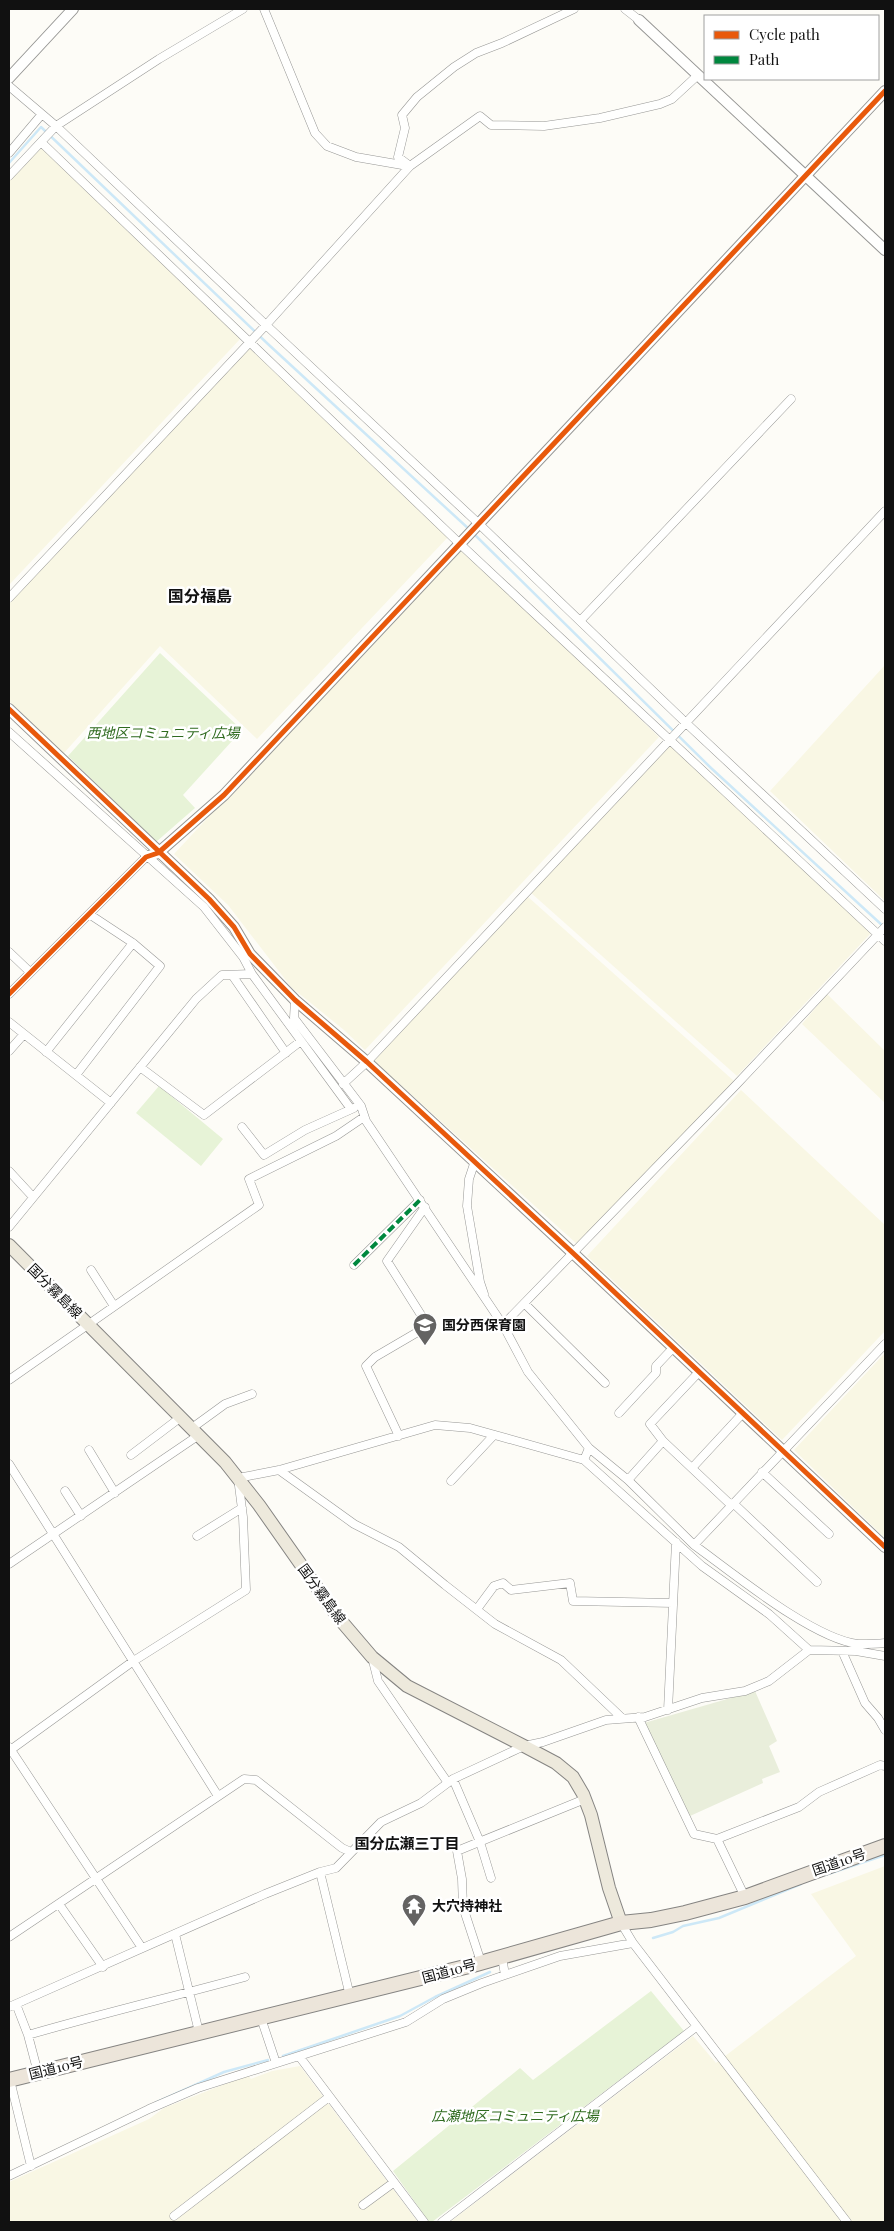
<svg xmlns="http://www.w3.org/2000/svg" width="894" height="2231" font-family="'Playfair Display','Noto Sans JP',serif">
	<style>
		.farmland { fill: #f9f7e4 }
		.green { fill: #e7f3d7 }
		.cemetery { fill: #e9eedb }
		.lines { fill: none; stroke-linecap: round; stroke-linejoin: round }
		.stream { stroke: #cde8f7; stroke-width: 2.5 }
		.minor-casing { stroke: #979795; stroke-width: 9 }
		.tertiary-casing { stroke: #979795; stroke-width: 12 }
		.primary-casing { stroke: #858482; stroke-width: 14 }
		.trunk-casing { stroke: #858482; stroke-width: 16 }
		.minor { stroke: #fffffe; stroke-width: 8 }
		.tertiary { stroke: #fffffe; stroke-width: 10 }
		.primary { stroke: #ede9dc; stroke-width: 12 }
		.trunk { stroke: #ece5da; stroke-width: 14 }
		.quiet { stroke: #00873e; stroke-width: 4; stroke-dasharray: 8 4; stroke-linecap: butt }
		.cycleway-casing { stroke: #fff; stroke-width: 8 }
		.cycleway { stroke: #e8590c; stroke-width: 5 }
		.labels { text-anchor: middle; stroke-width: 5; stroke-linejoin: round; paint-order: stroke }
		.park-label { font-size: 14px; font-style: italic; fill: #2f6b1f; stroke: #fff }
		.street-label { font-size: 14px; fill: #111; stroke: #fff }
		.poi-label { font-size: 14px; font-weight: bold; fill: #111; stroke: #fff; text-anchor: start }
		.neighbourhood-label { font-size: 15px; font-weight: bold; fill: #111; stroke: #fff }
		.quarter-label { font-size: 16px; font-weight: bold; fill: #111; stroke: #fff }
	</style>
	<rect width="100%" height="100%" fill="#fdfcf7"/>
	<path class="farmland" d="M42 145 242 337 9 585V180Z
		M248 343 449 536 257 739 160 646 64 753 9 701V604Z
		M460 547 659 737 365 1050 344 1030 291 987 228 905 174 854Z
		M885 665V901L770 791Z
		M669 742 871 933 737 1076 530 892Z
		M527 896 734 1081 577 1244 374 1061Z
		M827 994 885 1051V1103L802 1024Z
		M741 1090 885 1225V1331L782 1440 587 1256Z
		M885 1353V1538L794 1450Z
		M885 1866V2222H450L693 2036 716 2063 856 1956 811 1894Z
		M300 2066 418 2222H9V2182L149 2119 164 2108 248 2075 251 2079 272 2071Z"/>
	<path class="green" d="M160 653 242 730 183 795 195 808 156 842 68 756Z
		M159 1086 223 1139 201 1166 136 1113Z
		M651 1991 684 2031 432 2222H429L393 2171 520 2068 533 2080Z"/>
	<path class="cemetery" d="M755 1691 777 1741 769 1746 780 1772 762 1779 763 1783 690 1816 644 1723Z"/>
	<g class="lines">
		<path class="stream" d="M9 163 41 127 269 345 470 530
			M474 534 711 768 883 926
			M825 1875 885 1855
			M653 1938 673 1932 683 1926 719 1918 801 1884
			M283 2056 400 2016 435 1997 490 1972
			M155 2103 224 2072 268 2060"/>
		<defs>
			<path id="minor" d="M264 9 315 133 327 146 356 157 408 166
				M625 9 639 20
				M9 86 56 126 266 325 478 523 685 722 885 909
				M41 142 459 543 885 941
				M9 153 42 114
				M410 166 398 157 405 128 402 115 417 97 454 67 476 53 502 43 574 9
				M9 176 56 126 159 59 243 9
				M9 598 266 325 410 166 480 116 491 125 544 126 600 118 660 104 672 99 698 75
				M580 621 791 399
				M9 732 204 907 243 957 252 974 222 975 196 999 9 1227
				M9 952 30 972
				M252 974 351 1109
				M232 975 286 1053
				M9 994 146 857
				M295 1000 294 1018 361 1106 366 1121 503 1325 528 1372 589 1448 584 1460
				M9 1022 111 1103
				M9 1051 24 1034
				M46 1052 133 943
				M140 1067 204 1115 301 1041
				M76 1075 160 966 133 943 89 914
				M343 1084 367 1062 885 511
				M242 1127 264 1155 305 1130 354 1108
				M474 1164 469 1179 467 1206 480 1282 484 1294
				M9 1171 33 1197
				M354 1265 420 1200
				M91 1270 114 1306
				M525 1304 605 1383
				M503 1325 736 1085 885 927
				M9 1380 259 1205 249 1179 336 1136 364 1117
				M619 1413 656 1373V1366L673 1348
				M192 1428 225 1404 252 1394
				M399 1436 366 1366 375 1357 428 1326 387 1261 425 1207
				M663 1441 650 1424 699 1372
				M589 1448 628 1480 694 1545 885 1344
				M89 1450 115 1493
				M131 1455 181 1417
				M9 1464 218 1796
				M692 1468 743 1413
				M279 1470 354 1524 399 1547 445 1585 495 1624 561 1660 622 1718
				M762 1472 829 1534
				M628 1480 663 1441 731 1505
				M451 1481 494 1435
				M65 1491 81 1516
				M733 1503 817 1582
				M197 1536 242 1508
				M694 1545C733 1573 813 1639 858 1644 867 1644 877 1644 885 1643
				M9 1564 199 1435
				M477 1609 494 1586 503 1583 511 1590 570 1583 573 1601 673 1603
				M842 1651 865 1703 878 1718 885 1730
				M372 1657 378 1681 448 1783
				M668 1710 676 1542
				M638 1717 694 1834 717 1839
				M9 1747 142 1948
				M9 1751 132 1662 246 1590 243 1517 238 1478 279 1470 435 1425 470 1428 584 1460 702 1566 769 1614 809 1650
				M453 1779 480 1842 491 1878
				M320 1872 350 1996
				M745 1897 717 1839 799 1807 819 1792 880 1765 885 1766
				M59 1904 103 1967
				M621 1923 633 1943 847 2222
				M175 1934 199 2032
				M9 1937 244 1779 256 1780 342 1848 351 1852
				M502 1957 505 1975
				M481 1962 463 1907 462 1879 457 1851 585 1799
				M16 2004 28 2035 38 2073
				M9 2007 265 1894 320 1872 336 1868 381 1822 421 1803 453 1779 524 1746 543 1742 606 1720 645 1717 702 1698 745 1691 769 1681 809 1650 856 1651 885 1656
				M261 2018 276 2063
				M28 2035C100 2014 172 1997 245 1977
				M299 2056 424 2222
				M10 2080 31 2166
				M9 2176 149 2109 198 2088 406 2022 443 1999 482 1983 560 1956 633 1943
				M363 2205 393 2183
				M174 2216 329 2097
				M442 2222 696 2027"/>
			<path id="tertiary" d="M639 20 885 250
				M9 78 73 9
				M9 709 209 899 234 927 250 954 295 1000 367 1062 574 1254 885 1547
				M146 857 158 853 224 795 885 91"/>
			<path id="primary" d="M9 1245 225 1462 259 1505 337 1616 372 1657 407 1686 524 1746 556 1763 573 1777 583 1794 591 1815 609 1888 621 1923"/>
			<path id="trunk" d="M9 2080 473 1965 621 1923 651 1920 685 1913 745 1897 885 1846"/>
		</defs>
		<use href="#minor" class="minor-casing"/>
		<use href="#tertiary" class="tertiary-casing"/>
		<use href="#primary" class="primary-casing"/>
		<use href="#trunk" class="trunk-casing"/>
		<use href="#minor" class="minor"/>
		<use href="#tertiary" class="tertiary"/>
		<use href="#primary" class="primary"/>
		<use href="#trunk" class="trunk"/>
		<path class="quiet" d="M354 1265 420 1200"/>
		<defs>
			<path id="cycleway" d="M9 709 209 899 234 927 250 954 295 1000 367 1062 574 1254 885 1547
				M9 994 146 857 158 853 224 795 885 91"/>
		</defs>
		<use href="#cycleway" class="cycleway-casing"/>
		<use href="#cycleway" class="cycleway"/>
	</g>
	<defs>
		<symbol id="school-pin" viewBox="-11 -11 22 30"><path d="M0 17L-7.5 6A9.5 9.5 0 1 1 7.5 6Z" fill="#646362" stroke="#fff"/><path d="M0-5L7-2L0 1L-7-2ZM-4 1L0 2.5L4 1V4Q0 6-4 4Z" fill="#fff"/></symbol>
		<symbol id="temple-pin" viewBox="-11 -11 22 30"><path d="M0 17L-7.5 6A9.5 9.5 0 1 1 7.5 6Z" fill="#646362" stroke="#fff"/><path d="M0-6L5-2H3V0L6.5 2.5H4V6H1.5V3h-3V6H-4V2.5H-6.5L-3 0V-2H-5Z" fill="#fff"/></symbol>
	</defs>
	<g fill-rule="evenodd">
		<use href="#school-pin" x="411" y="1311" width="28" height="38"/>
		<use href="#temple-pin" x="400" y="1892" width="28" height="38"/>
	</g>
	<g class="labels">
		<g class="park-label">
			<text x="163" y="738">西地区コミュニティ広場</text>
			<text x="515" y="2121">広瀬地区コミュニティ広場</text>
		</g>
		<g class="street-label">
			<text transform="translate(55 1291) rotate(45)" y="5">国分霧島線</text>
			<text transform="translate(322 1594) rotate(54)" y="5">国分霧島線</text>
			<text transform="translate(839 1862) rotate(-19)" y="5">国道10号</text>
			<text transform="translate(449 1971) rotate(-15)" y="5">国道10号</text>
			<text transform="translate(56 2068) rotate(-14)" y="5">国道10号</text>
		</g>
		<g class="poi-label">
			<text x="442" y="1330">国分西保育園</text>
			<text x="432" y="1911">大穴持神社</text>
		</g>
		<g class="neighbourhood-label">
			<text x="407" y="1849">国分広瀬三丁目</text>
		</g>
		<g class="quarter-label">
			<text x="200" y="602">国分福島</text>
		</g>
	</g>
	<rect width="894" height="2231" fill="none" stroke="#111111" stroke-width="20"/>
	<rect x="704" y="15" width="175" height="65" fill="#ffffff" stroke="#a0a0a0"/>
	<rect x="714" y="31" width="25" height="8" fill="#e8590c" stroke="#a0a0a0"/>
	<text x="749" y="40" font-size="15" fill="#111111">Cycle path</text>
	<rect x="714" y="56" width="25" height="8" fill="#00873e" stroke="#a0a0a0"/>
	<text x="749" y="65" font-size="15" fill="#111111">Path</text>
</svg>
